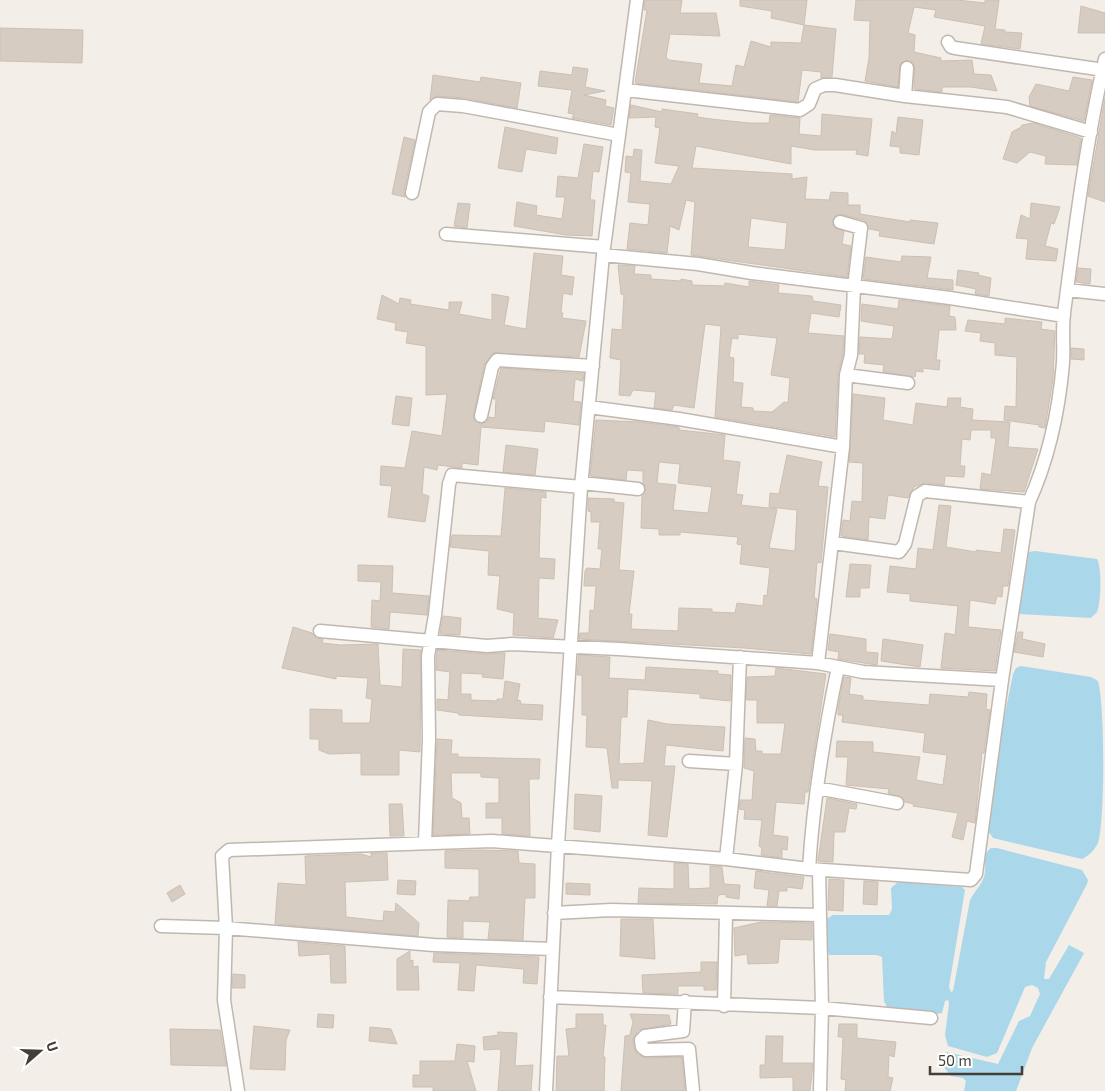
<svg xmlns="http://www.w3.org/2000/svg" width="1105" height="1091" font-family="'Exo 2',sans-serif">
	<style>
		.water { fill: #aad7ea }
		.building { fill: #d6ccc2; stroke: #cdc0b2; fill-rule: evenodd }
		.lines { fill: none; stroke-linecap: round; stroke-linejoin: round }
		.minor-casing { stroke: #c0b8af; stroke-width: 15 }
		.minor { stroke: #fff; stroke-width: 12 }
	</style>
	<rect width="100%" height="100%" fill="#f3eee8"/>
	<path class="water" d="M1035 551 1097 559C1102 567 1101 603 1097 612 1095 614 1093 616 1091 618L1019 614 1018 608 1026 556 1029 552Z
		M1021 666 1091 677 1098 681C1105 706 1105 820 1098 843 1095 849 1089 856 1082 859L993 838 988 831 997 753 1013 674 1016 668Z
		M991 848H997L1082 870 1088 880 1087 884 1046 962 1044 979H1049L1069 945 1084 953 1032 1048 1016 1091H964L966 1081 963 1078 951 1076 943 1066 946 1052 998 1064 1019 1021 1030 1016 1040 994 1038 988 1032 985 1025 987 997 1053 987 1057 948 1046 945 1035 949 1003 948 1000 945 1001 942 1013 936 1014 887 1007 884 1001 882 957 877 955H829L827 949 825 920 833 915H889L892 909 891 888 898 882 962 887 965 890 949 987 951 992 953 991 970 900C975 890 985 882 985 871 986 861 982 855 991 848Z"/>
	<path class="building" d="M645 0H682L680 13H716L720 36 670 34 666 57 669 60 702 64 699 83 732 86 736 65 744 67 751 41 771 47V42L801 43 804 25 836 29 832 77 821 78V72L802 70 798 102 635 83 647 10H644Z
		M740 0H807L804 25 771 18 772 11 740 6Z
		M856 0H957L985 3V0H999L995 29 1005 30V32L1022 33 1020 49 981 44 985 26 934 17 936 10 914 7 908 33 915 35 914 52 941 58V61L972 60 974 74 991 75 997 91 971 87H942V92L914 89V65L907 60 900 64 898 87 865 81 869 58 870 21 854 20Z
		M1081 6 1105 13V33H1078Z
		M0 28 83 30 82 63 0 61Z
		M573 67 588 69 585 87 605 91 584 95 606 100 605 106 614 108 611 125 572 118 574 114 568 113 572 90 538 86 540 71 572 75Z
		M433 75 480 82 481 77 521 83 517 108 464 98 437 96 430 100Z
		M1073 77 1092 80 1084 121 1030 106 1029 97 1036 84 1069 91Z
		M1105 98V202L1088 196Z
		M631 105 662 112V109L698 114 697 117 711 119 749 123H769L770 115 800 118 799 134 821 136 822 114 872 119 868 156 856 154 857 150H815L791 146V164L696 146 692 168 792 174V179L807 177 805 199 829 200 831 192 848 193V205H860V214L910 222V220L938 223 934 244 879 236 880 231 869 229 864 220 839 214 834 217 832 224 835 228 844 231 842 244 851 246 847 277 691 255 695 202 686 200 679 230 670 226 667 253 627 249 630 223 648 225 650 204 628 202 631 173 625 172 626 156 633 157 634 149 642 150 640 181 671 184 679 166 655 163 660 128 655 127 656 117 629 118ZM751 218 787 223 785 250 748 247Z
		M898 117 923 120 919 155 900 153V147L890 146 892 131 896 134Z
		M1033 123 1081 138 1077 165 1045 164 1046 156 1030 152 1017 163 1003 159 1012 132 1021 127 1022 125Z
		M505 127 558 138 556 154 526 149 522 172 498 168Z
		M404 137 415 140 404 191 405 197 392 194Z
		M584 144 603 147 599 172 593 171 590 200H595L592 236 566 235 514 226 517 202 537 206 536 215 562 219 565 197H556L558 176 578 178Z
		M458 203 470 204 467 228 454 226Z
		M1031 203 1060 207 1054 224 1051 223 1045 246 1058 249 1056 261 1026 259 1028 239 1016 238 1021 215 1030 219Z
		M534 253 563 256 561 275 574 277 572 295 563 293 561 313H563L562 318 586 321 579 357 493 353 484 365 473 418 480 424 487 422 489 417 495 418 496 399H493L501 368 584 374 583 381 575 379 573 401 581 402 579 425 545 421 544 432 481 427 478 465 462 463V468L438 465 437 470 424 467 422 494 429 496 425 522 388 517 392 486 380 485 381 466 405 468 412 431 442 436 447 394 426 395V346L406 343 408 332 395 330 396 323 377 319 382 295 399 304 400 298 411 300 410 304 449 310V302H462L459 314 492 320V294L509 297 504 325 526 329Z
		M902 256 931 257 927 278 953 280V290L863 279 866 257 901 262Z
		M618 265 635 266 634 274 651 275V279L681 281V279L692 281V285L724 286 725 283 749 287V281L779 285 778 293 812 296 813 301 841 305 839 317 811 313 808 333 844 336 843 354 838 374 835 437 715 417 721 326 705 324 694 408 674 405 672 410 654 408 656 392 633 390 630 396 619 395 621 360 610 358 612 329 622 330 624 295 621 294ZM738 334 777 338 771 375 790 378 788 403 784 402 772 412 753 411V408L741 407 743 383 733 382 734 358 729 357 732 338 738 339Z
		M1078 268 1091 269 1090 284 1076 282Z
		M958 270 979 273 978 275 991 278 989 296 975 294 976 289 956 285Z
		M899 300 950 306 949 316 955 317 956 330H939L936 360H940L939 370 923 368V372L916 371 915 377 883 372 884 365 864 363 865 354H859L860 337 892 339 894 326 861 321 862 304 898 309Z
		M1005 318 1042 322 1041 329 1055 331 1053 379 1045 428 1039 427V425L1004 420 1005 406 1016 407 1017 357 995 355V343L980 341 981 333 965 331 968 320 1005 324Z
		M1071 348 1084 349V360L1071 359Z
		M853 394 885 398 883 420 913 425 916 403 947 407 948 398H961L960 407 973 409 972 420 1010 422 1008 447 1038 449 1024 492 980 489 982 473 991 475 996 438H991V430H971L970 440 962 439 960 466H965L964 477 945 476 944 485 926 483 914 487 908 498 888 495 885 519 869 517 868 540 841 536 843 520 850 521 852 501 862 502 863 463 849 462Z
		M396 396 412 398 409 426 392 424Z
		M596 420 639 422 679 427V430L725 435 723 460 740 462 736 494 743 495 741 505 777 509 769 548 795 551 797 510 769 507 770 493 779 494 787 455 822 462 818 486 828 487 821 563 817 562 814 598 817 599 811 654 744 648 579 639 580 633H589L590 610 594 611 596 586H584L585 571 587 568 600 569 602 549H598L600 522H591V512L588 511V498L614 499V502L624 503 619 570 634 571 629 614H632L631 629 678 631 679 608 712 609V612L735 613 737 603 763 606 764 595 767 596 770 568 740 564 742 545 737 544 738 537 680 532V535H659V529L641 528 642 496 646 489 643 483V471L627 470 626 480 590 476ZM659 462 680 464 678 483 712 487 708 513 673 510 676 485 657 483Z
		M506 445 538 449 535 475 503 472Z
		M505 488 546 492V498L541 497 539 558 555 559 554 579 539 578 538 618 558 620 553 638 513 635 514 613 497 609 500 576 488 575 489 551 450 547 452 535 501 536Z
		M939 505 951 506 946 547 976 552V550L1001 553 1004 529 1015 530 1008 586H1003L1002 597 997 596 995 604 970 600 968 627 1001 630 995 671 941 668 945 633 955 635 958 606 910 601V594L887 592 890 566 916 569 918 548 933 550Z
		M850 564 871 565 869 588H860V597H846Z
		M358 565 393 566 392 593 429 596 427 615 390 612 389 629 371 627 372 600 380 601 381 582 358 581Z
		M443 616 461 618 460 635 440 634Z
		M293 627 312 633 316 638 323 639 322 643 340 645 378 644 380 685 402 687 403 649 421 650 420 752 399 750V775H361V753L329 754 319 750V739H310V709L342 710V723H370L372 699 366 698 368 678 336 676V679L282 668Z
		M1018 632H1023L1022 639 1045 644 1043 657 1014 652Z
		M830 634 866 639V652L878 653 877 665 838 659 839 652 828 650Z
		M883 639 923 645 920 667 881 661Z
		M437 650 486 654 505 653 503 679 482 677 483 674 461 673V694H471V700L497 701V699H503L505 681 520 684 517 701 520 700 521 704 543 705 542 720 459 715 458 713 437 710V699L448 700 450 672 436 670Z
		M579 655 610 657 609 678 645 680 646 667 718 671V674L731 675 730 701 700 698V694L628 689 627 717H621L619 764 644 763 648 720 667 724 725 727 723 751 666 745 664 766H675L667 837 648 835 652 781 618 780V788H612L607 748 586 747 587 715H582V675H577Z
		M776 668 826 674 808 792H805L804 804 776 802 773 835 788 837 787 850 782 849V858L761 855 762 848 759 846 762 820 744 819 745 810 739 809 740 800H752L754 771 744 768 745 738 755 739 756 751H762V754H781L785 723H757V700H746L747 677 775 676Z
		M844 677 851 678 849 694 863 696V700L929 705 930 694 968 697 969 692 987 694 986 709 990 710 984 753H982L975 823 967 821 963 840 952 837 958 813 913 806 914 804 905 802 902 797 888 793 889 789 846 785 848 757H836L837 741 873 742V752L920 757 916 780 943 785 947 755 923 752 925 733 842 722 843 715H838V710Z
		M437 739 452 740 451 754H458V757L540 759 539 779H529L530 836 502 834V818H486V803H499V778L481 777V773H451L452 798 461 803 462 818H469L470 834 433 835Z
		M575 794 602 796 600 832 574 829Z
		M827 798 857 804 856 809 849 808 845 832H834L833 862 818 861Z
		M389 804H402L404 836H390Z
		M479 850 518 851 519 863 535 864V898H525L523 940 488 939 490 922 463 921V938L447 937 448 900 469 901 470 897H479V869L445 868V851Z
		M371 853H387L388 880 345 882 346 917 383 921 384 911 395 912 396 903 419 923 418 936 275 924 278 883 306 885 305 856 361 854 371 857Z
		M674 863 688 864 689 889 710 888V866L722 867 724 884 740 885 739 899 726 897V894L718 895 717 904 638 903 639 888 674 889Z
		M756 871 804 877 802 889 787 887V891H779L777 906H767L769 890 754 888Z
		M829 879 844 880 843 911 828 910Z
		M398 880 416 881 415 895 397 894Z
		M864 881 878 882 877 905 863 904Z
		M566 883 590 884V895L566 894Z
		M180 885 185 894 172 902 167 893Z
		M621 919H653L655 959 620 956Z
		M761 922 812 923V940L780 939 778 963 748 964 747 954 735 956 734 928Z
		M298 942 345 946 346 983H331L330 954 299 956Z
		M410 951V961L413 960V967L418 966 419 990H397V959Z
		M434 953 539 957 537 984 523 983 524 969 476 965 474 991 458 990 460 963 433 962Z
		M701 962H717L716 990H704V986H678V994L643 993 642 975 701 972Z
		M233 974 245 975V988H232Z
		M318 1014 334 1015 333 1028 317 1027Z
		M576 1014H603V1025H606L603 1057H605L604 1091H556L557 1056H569L566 1029 576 1028Z
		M630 1014 669 1015 671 1024 639 1030 633 1038 634 1048 637 1054 646 1058 682 1057 685 1091H621L625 1036 630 1035 633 1022Z
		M839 1024H857V1038L896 1042 894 1057 889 1055 888 1077 893 1078 890 1091H845L846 1080 841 1079 843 1037H838Z
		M254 1026 290 1030 286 1040 285 1070 250 1069Z
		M370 1027 391 1029 397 1044 369 1041Z
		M170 1029 220 1030 226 1066 171 1065Z
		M497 1032 517 1033 515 1066 533 1065 531 1091H498L501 1051 499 1049 484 1050 483 1037 499 1035Z
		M766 1036H783L782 1063H813L810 1091H793V1077L760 1078V1065H765Z
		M457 1044 475 1046 474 1062 467 1061 476 1091H433V1087H413V1075H420V1061H455Z"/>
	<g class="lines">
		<defs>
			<path id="minor" d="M948 42 951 47 955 48 1104 70
				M626 90 800 110 809 104 815 89 824 85H835L905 96 1007 107 1091 132
				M905 96 907 68
				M412 193 429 112 437 104 463 106 619 135
				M446 234 604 247
				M603 255 698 264 752 273 950 298 1064 316
				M1067 290 1105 294
				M846 375 908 383
				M589 407 679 419 843 447
				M481 416 492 367 497 360 593 366
				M582 483 638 489
				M833 543 899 552 905 544 917 496 925 491 1029 502
				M320 631 487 646 512 644 619 649 818 663 863 672 1002 680
				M818 663 843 447 846 375 851 355 854 287 861 228 840 222
				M689 761 736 764
				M817 788 897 803
				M425 842 429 739 428 656 435 615 449 484 452 475 581 487
				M726 859 736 764 740 657
				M809 869C813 802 824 734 838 667
				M819 870 822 1008 820 1091
				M554 913 611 910 819 915
				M161 926 226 928 434 945 553 949
				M550 997 822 1008 931 1018
				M685 1001 683 1031 645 1036 641 1040 642 1047 646 1050 689 1049 693 1091
				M724 1006 726 914
				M238 1091 224 1000 226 928 222 856 229 850 492 841 726 859 809 869 971 880 976 874 1002 680 1029 502C1048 460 1059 409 1063 363 1064 346 1062 330 1064 313 1075 229 1086 142 1105 59
				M546 1091 558 845 581 487 603 255 637 0"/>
		</defs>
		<use href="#minor" class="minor-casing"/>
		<use href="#minor" class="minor"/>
	</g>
	<g transform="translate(40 1051) rotate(70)" stroke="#ffffff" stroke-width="4" paint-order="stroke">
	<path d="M0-4L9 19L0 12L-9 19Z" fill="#453e37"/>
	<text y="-8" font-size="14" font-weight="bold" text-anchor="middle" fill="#453e37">U</text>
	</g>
	<path d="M930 1066v8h92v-8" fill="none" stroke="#453e37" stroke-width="2.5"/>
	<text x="938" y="1066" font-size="15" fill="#453e37" stroke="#ffffff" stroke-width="4" paint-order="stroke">50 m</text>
</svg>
